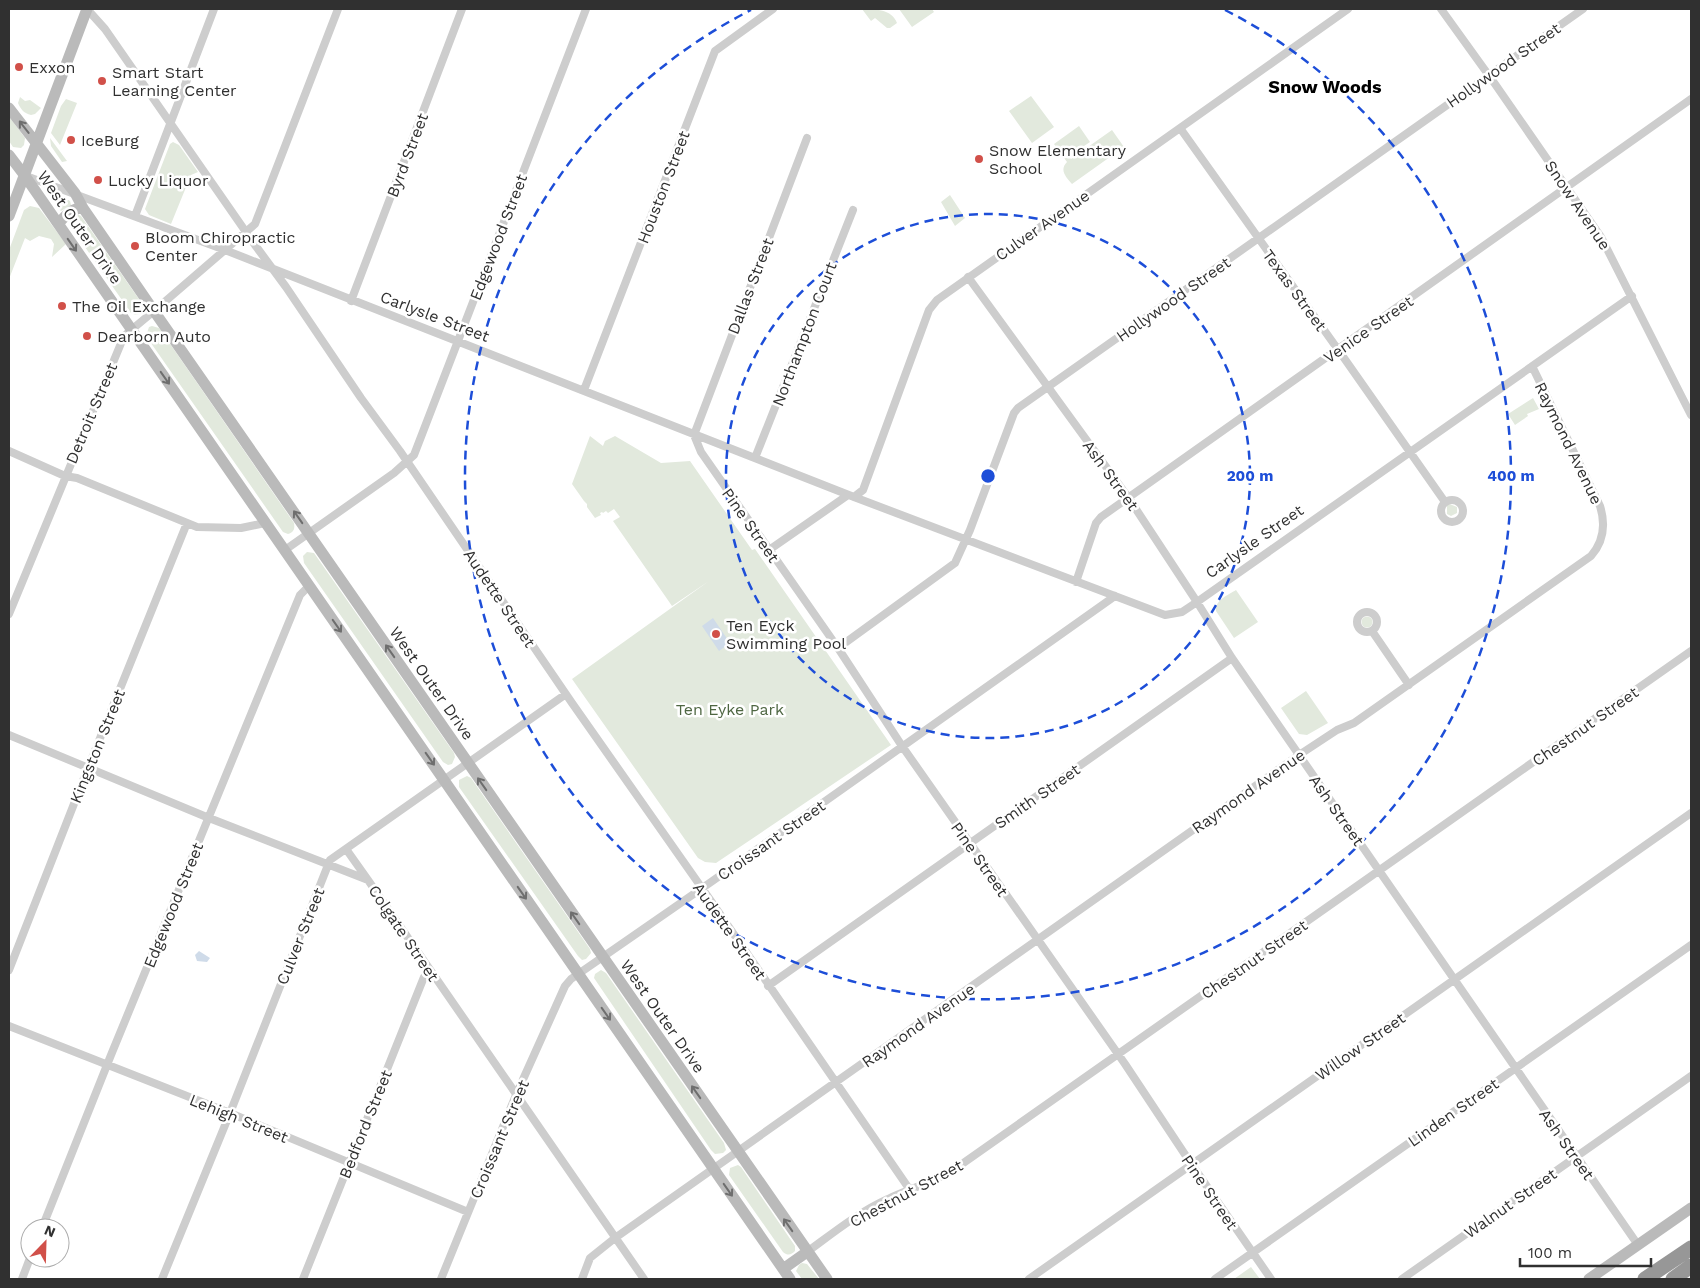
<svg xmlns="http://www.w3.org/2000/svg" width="1700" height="1288" font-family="'Work Sans',sans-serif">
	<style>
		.green { fill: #e2e9dd }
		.water { fill: #cfdbe9 }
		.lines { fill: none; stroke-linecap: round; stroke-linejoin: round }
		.street { stroke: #cdcdcd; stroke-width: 8 }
		.secondary { stroke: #bababa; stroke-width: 11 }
		.highway { stroke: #979797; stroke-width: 15 }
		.oneway { stroke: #6e6e6e }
		.ring { fill: none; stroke: #1d4ed8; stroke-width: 2.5; stroke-dasharray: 9 6 }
		.poi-dot { fill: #d15049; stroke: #fff; stroke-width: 2 }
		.labels { text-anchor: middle; stroke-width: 5; stroke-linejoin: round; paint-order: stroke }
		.street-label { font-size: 16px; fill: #303030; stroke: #fff }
		.poi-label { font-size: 16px; fill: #303030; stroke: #fff; text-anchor: start }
		.park-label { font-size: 16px; fill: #4f6743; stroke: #fff }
		.neighbourhood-label { font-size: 18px; font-weight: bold; fill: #000; stroke: #fff }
		.centre { fill: #1d4ed8; stroke: #fff; stroke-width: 2.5 }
		.ring-label { font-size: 15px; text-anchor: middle; font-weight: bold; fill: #1d4ed8; stroke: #fff; stroke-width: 5; stroke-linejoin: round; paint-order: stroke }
	</style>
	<rect width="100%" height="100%" fill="#fff"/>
	<path class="green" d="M862 9C875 9 892 9 897 23L890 28H887L875 18 871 21Z
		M899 9H932L934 12 912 27Z
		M1031 96 1054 127 1032 143 1009 111Z
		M20 97 25 101 30 100 41 108 35 114 31 115C24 113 21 110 18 103Z
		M66 99 77 103 60 145 51 133 61 106Z
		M10 118 25 138 24 145 21 148 13 147 9 141Z
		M1079 126 1090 142 1069 156 1071 159 1112 130 1124 147 1072 184C1066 177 1059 170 1067 162L1054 144Z
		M50 138 67 161 62 162 51 146Z
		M173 142 179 145 198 172 191 175 171 224 149 215 145 209 170 144Z
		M950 195 965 218 955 226 941 202Z
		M65 198 70 201 71 205 61 211 58 208C58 202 59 200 65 198Z
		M30 206 39 208 66 244 52 257 54 244 51 239 39 236 30 241 25 238 9 279V250L24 210Z
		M77 214 81 216 143 305V310L140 314 135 315 131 313 69 224 70 218Z
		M152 326 159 328 294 523C295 529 294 532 288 534L283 532 146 336 149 327Z
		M1533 398 1539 409 1527 414 1528 416 1515 425 1508 414Z
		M590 436 603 446 605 441 615 436 661 463 690 461 752 550 755 549 891 745 716 863 705 862 698 858 572 679 709 581 672 606 613 521 620 517 614 509 608 513 606 511 603 513 602 512 600 513 601 515 595 518 587 507V504L584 501 572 484Z
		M1447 503 1457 507V513L1451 516 1447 514Z
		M307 552 314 553 454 753 455 757 452 764 448 765 443 762 304 563 303 556Z
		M1236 590 1258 622 1234 638 1216 611C1215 600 1228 595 1236 590Z
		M1361.5 622a5.5 5.5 0 1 1 11 0a5.5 5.5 0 1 1-11 0Z
		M1306 691 1328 723 1307 735 1299 734 1281 708Z
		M467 776 471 778 590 949 591 953 586 959 582 960 578 956 459 787V780Z
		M601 970 606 973 724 1143 726 1150 723 1153 715 1154 711 1150 594 978 595 974Z
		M738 1165 741 1167 795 1246V1251C791 1255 788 1256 783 1252L729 1175 730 1168Z
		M802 1263 807 1264 819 1279H802L796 1271 799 1265Z
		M1251 1267 1260 1279H1234Z"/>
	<path class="water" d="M713 618 730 643 719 651 702 626Z
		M199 951 210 958 207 962 197 961 195 955Z"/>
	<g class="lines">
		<path class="street" d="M87 9 105 29 255 245 286 287 361 398 400 451 572 703 711 901 910 1190
			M1441 9 1495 84 1601 237 1691 415
			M1180 128 1344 358 1445 502
			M807 138 694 435 701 452 838 648 902 746 1125 1064 1188 1159 1271 1279
			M26 176 225 250 854 497 1165 615 1182 612 1197 602 1632 296
			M135 216 214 9
			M968 277 1128 497 1197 602 1232 658 1638 1245
			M351 301 462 9
			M584 390 715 51 773 9
			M9 451 65 476 77 478 197 527 241 528 265 523
			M755 458 853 210
			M854 497 863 490 929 310 937 300 1348 9
			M1441 511a11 11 0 1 1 22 0a11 11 0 1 1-22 0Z
			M285 550 394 473 414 455 586 9
			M769 550 848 495
			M1076 582 1096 523 1101 517 1691 99
			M1357 622a10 10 0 1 1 20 0a10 10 0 1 1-20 0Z
			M9 614 124 336 154 311 255 224 338 9
			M1372 631 1409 685
			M838 648 955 563 970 530 1014 413 1018 408 1583 9
			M9 735 209 818 368 880 644 1279
			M346 849 368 880
			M9 970 88 768 187 523
			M768 986 1232 658
			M9 1026 230 1113 468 1212
			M42 1228 111 1055 300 595 309 586
			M807 1252C833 1233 859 1212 888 1199 909 1189 931 1183 952 1171L1691 651
			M22 1279 30 1258
			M162 1279 230 1113 330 860 566 694
			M303 1279 424 977 430 972
			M441 1279 516 1095 565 986 571 979 711 882 1115 596
			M582 1279 590 1258 615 1238 1299 755 1337 730 1354 723 1591 556C1604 541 1606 525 1600 506L1532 366
			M1029 1279 1691 813
			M1215 1279 1691 945
			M1402 1279 1691 1076"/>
		<path class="secondary" d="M9 108 75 193 83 208 154 311 827 1279
			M9 155 25 176 790 1279
			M9 216 87 9
			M58 224C66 215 71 208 83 208
			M783 1269 807 1252
			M1589 1279 1691 1208"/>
		<path class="highway" d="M1645 1279 1691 1248
			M1673 1279 1691 1266"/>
	</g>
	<defs><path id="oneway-shaft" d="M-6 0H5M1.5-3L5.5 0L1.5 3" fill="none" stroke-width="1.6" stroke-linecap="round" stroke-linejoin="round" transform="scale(1.25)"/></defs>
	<g class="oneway">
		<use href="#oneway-shaft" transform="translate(24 127) rotate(-128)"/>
		<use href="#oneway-shaft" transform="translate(72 245) rotate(55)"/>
		<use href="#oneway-shaft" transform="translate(165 378) rotate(55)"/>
		<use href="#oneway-shaft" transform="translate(298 517) rotate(-125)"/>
		<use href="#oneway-shaft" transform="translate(337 626) rotate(55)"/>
		<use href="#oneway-shaft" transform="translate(390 651) rotate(-125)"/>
		<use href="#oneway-shaft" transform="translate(430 759) rotate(55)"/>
		<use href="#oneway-shaft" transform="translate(482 784) rotate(-125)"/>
		<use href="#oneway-shaft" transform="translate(522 893) rotate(55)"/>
		<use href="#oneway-shaft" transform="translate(575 918) rotate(-125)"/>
		<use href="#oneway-shaft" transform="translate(606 1014) rotate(55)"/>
		<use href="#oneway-shaft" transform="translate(696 1092) rotate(-125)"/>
		<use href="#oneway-shaft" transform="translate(728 1190) rotate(55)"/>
		<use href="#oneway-shaft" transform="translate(788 1225) rotate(-125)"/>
	</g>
	<g class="ring">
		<circle cx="988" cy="476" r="262"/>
		<path d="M1225 10A523 523 0 1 1 751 10"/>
	</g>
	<g class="poi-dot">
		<circle cx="19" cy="67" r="5"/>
		<circle cx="102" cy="81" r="5"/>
		<circle cx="71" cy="140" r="5"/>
		<circle cx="979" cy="159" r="5"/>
		<circle cx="98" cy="180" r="5"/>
		<circle cx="135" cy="246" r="5"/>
		<circle cx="62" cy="306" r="5"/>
		<circle cx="87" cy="336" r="5"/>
		<circle cx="716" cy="634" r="5"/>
	</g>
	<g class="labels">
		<g class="street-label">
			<text transform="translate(1503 65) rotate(-35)" y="6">Hollywood Street</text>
			<text transform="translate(407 155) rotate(-69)" y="6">Byrd Street</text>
			<text transform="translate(663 187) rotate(-69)" y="6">Houston Street</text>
			<text transform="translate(1578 205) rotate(56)" y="6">Snow Avenue</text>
			<text transform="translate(1042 225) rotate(-35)" y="6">Culver Avenue</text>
			<text transform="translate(80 227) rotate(55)" y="6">West Outer Drive</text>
			<text transform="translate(498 237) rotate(-69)" y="6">Edgewood Street</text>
			<text transform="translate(750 286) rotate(-69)" y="6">Dallas Street</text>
			<text transform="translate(1295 290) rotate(54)" y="6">Texas Street</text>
			<text transform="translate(1173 299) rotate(-35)" y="6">Hollywood Street</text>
			<text transform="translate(435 316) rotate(21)" y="6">Carlysle Street</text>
			<text transform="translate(1368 329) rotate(-35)" y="6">Venice Street</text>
			<text transform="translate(804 334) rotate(-69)" y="6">Northampton Court</text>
			<text transform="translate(91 413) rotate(-67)" y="6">Detroit Street</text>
			<text transform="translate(1569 443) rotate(64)" y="6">Raymond Avenue</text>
			<text transform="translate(1111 475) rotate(54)" y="6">Ash Street</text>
			<text transform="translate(751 525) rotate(55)" y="6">Pine Street</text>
			<text transform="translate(1254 541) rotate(-35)" y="6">Carlysle Street</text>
			<text transform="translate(500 598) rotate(56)" y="6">Audette Street</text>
			<text transform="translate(432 683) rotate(55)" y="6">West Outer Drive</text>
			<text transform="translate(1585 726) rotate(-35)" y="6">Chestnut Street</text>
			<text transform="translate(97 746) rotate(-68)" y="6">Kingston Street</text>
			<text transform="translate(1248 791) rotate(-35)" y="6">Raymond Avenue</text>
			<text transform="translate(1037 796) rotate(-35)" y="6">Smith Street</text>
			<text transform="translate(1337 810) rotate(55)" y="6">Ash Street</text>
			<text transform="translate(771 840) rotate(-35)" y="6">Croissant Street</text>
			<text transform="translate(980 859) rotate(55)" y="6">Pine Street</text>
			<text transform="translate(173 905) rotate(-68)" y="6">Edgewood Street</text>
			<text transform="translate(730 931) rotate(55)" y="6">Audette Street</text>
			<text transform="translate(404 933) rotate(56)" y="6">Colgate Street</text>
			<text transform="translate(300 936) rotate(-68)" y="6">Culver Street</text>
			<text transform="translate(1254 959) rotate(-35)" y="6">Chestnut Street</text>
			<text transform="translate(663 1016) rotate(55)" y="6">West Outer Drive</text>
			<text transform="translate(918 1025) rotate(-35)" y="6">Raymond Avenue</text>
			<text transform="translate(1360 1046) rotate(-35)" y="6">Willow Street</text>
			<text transform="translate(1453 1112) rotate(-35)" y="6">Linden Street</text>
			<text transform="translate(239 1118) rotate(22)" y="6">Lehigh Street</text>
			<text transform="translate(365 1124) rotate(-68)" y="6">Bedford Street</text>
			<text transform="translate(499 1139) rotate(-67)" y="6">Croissant Street</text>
			<text transform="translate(1567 1144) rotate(55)" y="6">Ash Street</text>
			<text transform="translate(1210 1192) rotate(56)" y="6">Pine Street</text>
			<text transform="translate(906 1193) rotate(-28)" y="6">Chestnut Street</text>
			<text transform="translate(1510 1203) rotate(-35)" y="6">Walnut Street</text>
		</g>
		<g class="poi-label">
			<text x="29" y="73">Exxon</text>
			<text x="112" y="78">Smart Start<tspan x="112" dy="18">Learning Center</tspan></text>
			<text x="81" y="146">IceBurg</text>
			<text x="989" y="156">Snow Elementary<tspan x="989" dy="18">School</tspan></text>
			<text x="108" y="186">Lucky Liquor</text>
			<text x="145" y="243">Bloom Chiropractic<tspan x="145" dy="18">Center</tspan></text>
			<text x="72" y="312">The Oil Exchange</text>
			<text x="97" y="342">Dearborn Auto</text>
			<text x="726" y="631">Ten Eyck<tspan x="726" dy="18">Swimming Pool</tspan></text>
		</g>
		<g class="park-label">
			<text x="730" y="715">Ten Eyke Park</text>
		</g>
		<g class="neighbourhood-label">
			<text x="1325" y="93">Snow Woods</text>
		</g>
	</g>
	<circle cx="988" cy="476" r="8" class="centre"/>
	<g class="ring-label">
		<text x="1250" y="481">200 m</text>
		<text x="1511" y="481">400 m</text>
	</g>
	<rect width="1700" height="1288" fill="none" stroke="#303030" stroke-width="20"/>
	<g transform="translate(45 1243) rotate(23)"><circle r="24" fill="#ffffff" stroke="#acacac"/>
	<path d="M0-4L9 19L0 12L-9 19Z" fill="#d15049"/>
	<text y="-8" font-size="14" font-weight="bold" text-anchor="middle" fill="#303030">N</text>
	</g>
	<path d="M1520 1258v8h131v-8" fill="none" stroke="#303030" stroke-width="2.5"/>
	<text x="1528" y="1258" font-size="15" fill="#303030" stroke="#ffffff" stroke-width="4" paint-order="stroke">100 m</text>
</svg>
